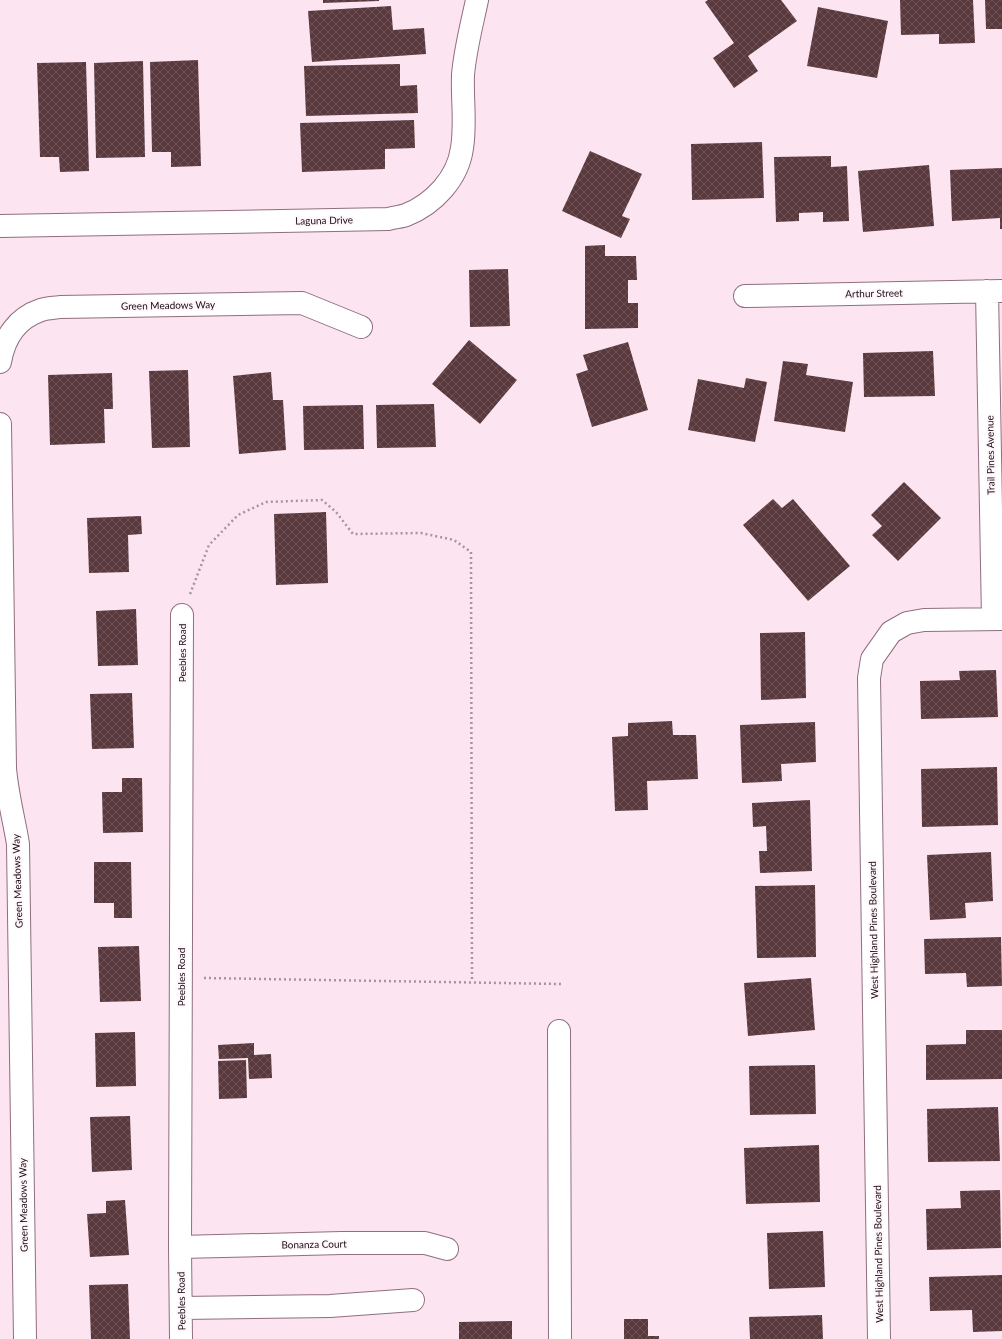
<svg xmlns="http://www.w3.org/2000/svg" width="1002" height="1339" font-family="Lato,sans-serif">
	<style>
		.building { fill: url(#building-cross-hatch) }
		.lines { fill: none; stroke-linecap: round; stroke-linejoin: round }
		.minor-casing { stroke: #8f6e7f; stroke-width: 24 }
		.path { stroke: #a7949d; stroke-width: 2.5; stroke-dasharray: 2 3; stroke-linecap: butt }
		.minor { stroke: #fff; stroke-width: 22 }
		.labels { text-anchor: middle; stroke-width: 4; stroke-linejoin: round; paint-order: stroke }
		.street-label { font-size: 10px; fill: #170b11; stroke: #fff7fb }
	</style>
	<defs>
		<pattern id="building-cross-hatch" width="8" height="8" patternUnits="userSpaceOnUse"><rect width="8" height="8" fill="#5a393e"/><path d="M0 0l8 8M0 8l8-8" fill="none" stroke="#6d5256"/></pattern>
	</defs>
	<rect width="100%" height="100%" fill="#fce5f0"/>
	<path class="building" d="M323 0H379V1L323 3Z
		M708 0H781L797 21 748 56 758 71 734 88 713 58 734 43 705 2Z
		M900 0H973L975 43 939 44V34L901 35Z
		M985 0H1002V29H986Z
		M391 6 393 30 424 28 426 54 312 62 308 11Z
		M818 7 888 21 877 78 807 66Z
		M198 60 201 166 171 167V152H152L150 62Z
		M143 61 145 157 96 158 94 63Z
		M86 62 89 171 60 172 59 157H40L37 63Z
		M400 64V86L417 85 418 113 306 116 304 66Z
		M414 120 415 148 385 149V169L302 172 300 123Z
		M762 142 764 198 692 200 691 144Z
		M590 151 642 174 622 216 630 219 621 238 562 211Z
		M831 156V167L847 166 849 221 823 222V212L799 213V221L776 222 774 157Z
		M929 165 934 226 863 232 858 171Z
		M1002 168V229H1000V218L952 221 950 170Z
		M605 245V256H636L637 280H628V303H638V328L585 329V246Z
		M508 269 510 326 470 327 469 270Z
		M469 340 517 380 480 424 432 384Z
		M628 342 648 410 592 427 576 374 588 370 583 355Z
		M933 351 935 396 864 397 863 353Z
		M783 361 808 364 806 375 853 382 845 432 774 421Z
		M188 370 190 447 152 448 149 371Z
		M271 372 273 400H283L286 450 239 454 233 376Z
		M112 373 113 409H104L105 443 50 445 48 375Z
		M746 378 767 382 755 442 688 430 698 379 744 388Z
		M434 404 436 447 377 448 376 405Z
		M363 405 364 449 304 450 303 406Z
		M904 482 941 518 898 561 872 535 882 526 871 515Z
		M773 499 782 508 793 499 850 566 808 601 743 525Z
		M326 512 328 583 276 585 274 514Z
		M141 516 142 534 128 535 129 572 89 573 87 518Z
		M136 609 138 665 98 666 96 611Z
		M805 632 806 698 761 700 760 633Z
		M996 670 998 717 921 719 920 681 960 680 959 671Z
		M132 693 134 748 92 749 90 694Z
		M672 721 673 735H696L698 779 647 781 648 810 615 811 612 737 628 736V723Z
		M815 722 816 762 781 764 782 781 742 783 740 725Z
		M997 767 998 825 922 827 921 769Z
		M122 778H142L143 832 103 833 102 792H122Z
		M810 800 812 871 760 873 759 851H767L766 826 753 827 752 803Z
		M991 852 993 901 965 903 966 918 930 920 927 855Z
		M94 862H131L132 918H114V903H94Z
		M815 885 816 957 757 958 755 886Z
		M1001 937 1002 986 967 987 966 973 925 974 924 939Z
		M139 946 141 1001 100 1002 98 947Z
		M811 978 815 1030 748 1036 744 983Z
		M966 1030H1002V1079L926 1080V1045L966 1044Z
		M135 1032 136 1086 96 1087 95 1033Z
		M254 1043V1055L271 1054 272 1078 249 1079 248 1058 219 1059 218 1045Z
		M246 1060 247 1098 219 1099 218 1061Z
		M815 1065 816 1114 750 1115 749 1066Z
		M998 1107 1000 1161 928 1162 927 1109Z
		M130 1116 132 1170 92 1172 90 1117Z
		M819 1145 820 1202 746 1204 744 1148Z
		M1000 1190 1001 1248 927 1250 926 1209 961 1208 960 1191Z
		M125 1200 129 1255 90 1257 87 1214 106 1213V1201Z
		M823 1231 825 1287 769 1289 767 1233Z
		M1002 1275V1331L973 1332 972 1310 930 1311 929 1277Z
		M128 1284 130 1339H91L89 1285Z
		M822 1315 823 1339H750L749 1317Z
		M624 1319H648V1336H659V1339H624Z
		M512 1321V1339H459V1322Z"/>
	<g class="lines">
		<defs>
			<path id="minor" d="M0 226 388 219C394 217 401 217 406 215 434 204 458 178 462 148 466 124 462 99 463 75 465 50 472 24 477 0
				M987 291 993 619
				M745 296 1002 291
				M0 362C4 338 17 318 41 310 47 308 54 308 60 307L302 303 361 327
				M0 424 5 768C7 794 14 819 18 844L25 1339
				M559 1031 560 1339
				M180 1247 342 1243H425L447 1249
				M181 1308 330 1306 413 1300
				M181 1339 180 1247 182 615
				M879 1339 869 678 872 659 891 632 907 623 924 620 1002 619"/>
		</defs>
		<use href="#minor" class="minor-casing"/>
		<path class="path" d="M190 594 209 545 238 515 266 502 322 500 336 512 353 534 421 533 454 540 471 552 472 982
			M204 978 561 984"/>
		<use href="#minor" class="minor"/>
	</g>
	<g class="labels">
		<g class="street-label">
			<text transform="translate(324 220) rotate(-1)" y="4">Laguna Drive</text>
			<text transform="translate(874 293) rotate(-1)" y="4">Arthur Street</text>
			<text transform="translate(168 305) rotate(-1)" y="4">Green Meadows Way</text>
			<text transform="translate(990 455) rotate(-91)" y="4">Trail Pines Avenue</text>
			<text transform="translate(182 653) rotate(-90)" y="4">Peebles Road</text>
			<text transform="translate(17 881) rotate(-92)" y="4">Green Meadows Way</text>
			<text transform="translate(873 930) rotate(-91)" y="4">West Highland Pines Boulevard</text>
			<text transform="translate(181 977) rotate(-90)" y="4">Peebles Road</text>
			<text transform="translate(23 1205) rotate(-91)" y="4">Green Meadows Way</text>
			<text transform="translate(314 1244) rotate(-1)" y="4">Bonanza Court</text>
			<text transform="translate(878 1254) rotate(-91)" y="4">West Highland Pines Boulevard</text>
			<text transform="translate(181 1301) rotate(-91)" y="4">Peebles Road</text>
		</g>
	</g>
</svg>
